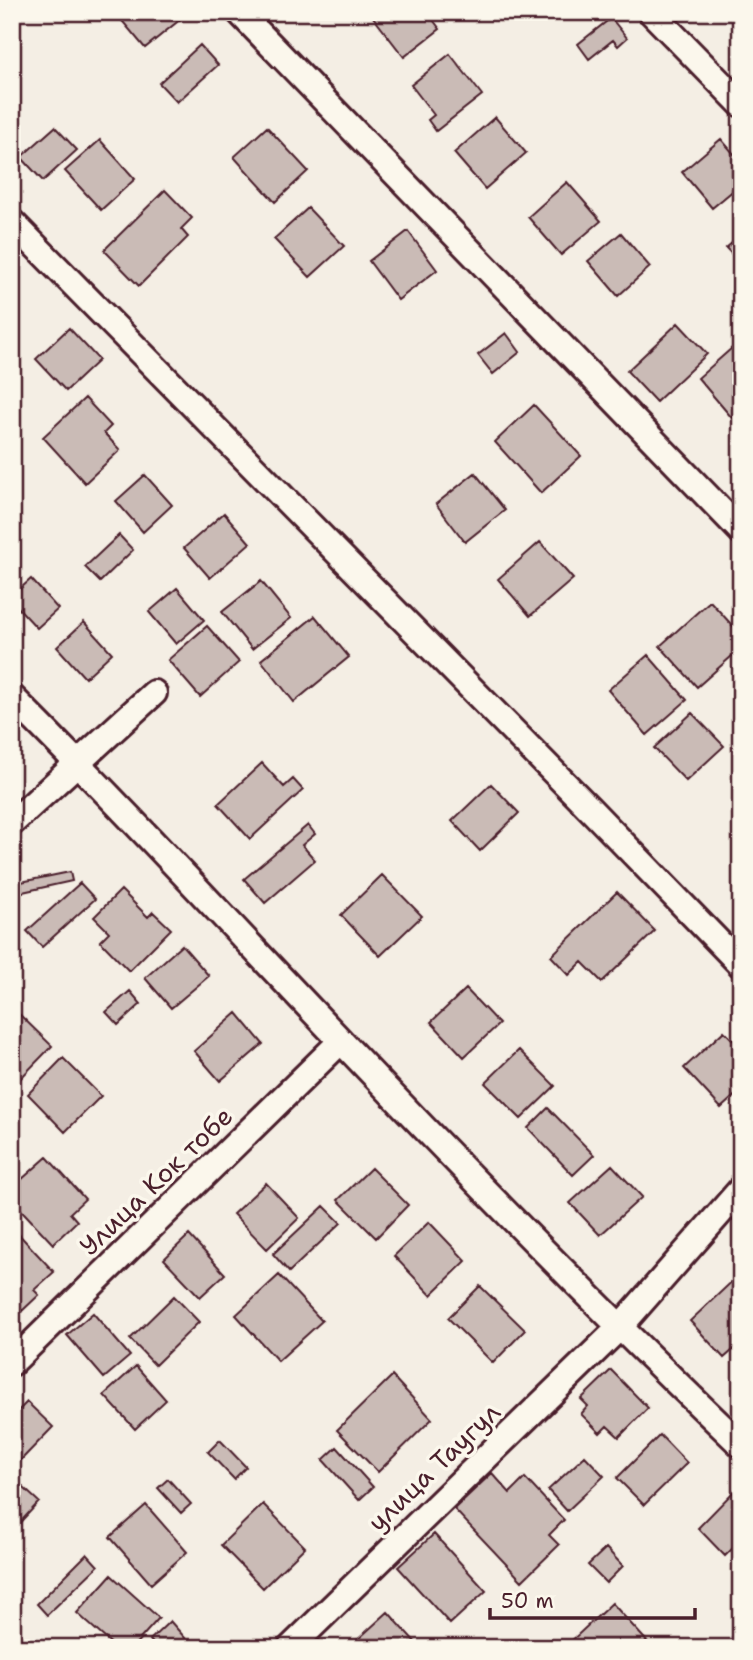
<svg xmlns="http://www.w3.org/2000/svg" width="753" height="1660" font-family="'Shantell Sans',sans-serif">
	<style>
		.building { fill: #cabbb6; stroke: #4a1f2b; stroke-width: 2 }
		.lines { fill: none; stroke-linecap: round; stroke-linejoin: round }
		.street-casing { stroke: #4a1f2b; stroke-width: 30 }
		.street { stroke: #fbf7ec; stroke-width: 24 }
		.labels { text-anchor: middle; stroke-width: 7; stroke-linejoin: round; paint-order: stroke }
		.street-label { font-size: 26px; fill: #4a1f2b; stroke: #fbf7ec }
	</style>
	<rect width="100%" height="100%" fill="#f4eee4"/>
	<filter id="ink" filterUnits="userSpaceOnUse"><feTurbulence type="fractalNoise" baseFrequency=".0143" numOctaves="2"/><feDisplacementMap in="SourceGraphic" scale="14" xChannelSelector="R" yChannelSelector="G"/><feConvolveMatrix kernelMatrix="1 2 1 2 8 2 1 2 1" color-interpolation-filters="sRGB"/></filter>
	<g filter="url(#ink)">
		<path class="building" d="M123 12H178L182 18 145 48 118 16Z
			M379 12H427L440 29 404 57 373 17Z
			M611 18 627 38 618 46 613 40 589 59 578 44Z
			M200 45 218 65 177 102 159 83Z
			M450 54 482 95 436 131 428 120 434 115 411 85Z
			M495 117 526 153 485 189 454 153Z
			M55 127 77 150 43 181 21 157Z
			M267 127 308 171 275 202 234 157Z
			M721 139 741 162V184L712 208 682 172Z
			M100 140 135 179 101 210 65 171Z
			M567 182 601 221 561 255 528 217Z
			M165 190 192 218 181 229 188 237 139 286 104 250Z
			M308 208 344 246 310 277 274 239Z
			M408 231 437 270 398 300 369 261Z
			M621 233 650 267 618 296 588 261Z
			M741 235V264L726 248Z
			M678 323 707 354 656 402 627 371Z
			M69 328 99 360 66 391 36 359Z
			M506 333 520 352 493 374 478 355Z
			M741 340V411L732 418 698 378Z
			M85 398 111 426 104 433 120 450 85 483 43 437Z
			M534 405 581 456 541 493 495 442Z
			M475 473 505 510 465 542 436 504Z
			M145 475 172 505 143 532 116 501Z
			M224 513 250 543 210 578 184 548Z
			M119 535 133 550 100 582 85 567Z
			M540 542 573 579 530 616 498 579Z
			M31 579 58 609 37 628 12 601V596Z
			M261 581 291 618 252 649 222 612Z
			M177 588 204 620 176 644 149 612Z
			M710 601 741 635V648L697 687 660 646Z
			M315 616 349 657 294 702 261 660Z
			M84 622 112 653 85 678 57 647Z
			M207 626 239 662 200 697 168 660Z
			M648 655 687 700 647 735 608 690Z
			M692 713 724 746 686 781 654 748Z
			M262 763 284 787 293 779 303 790 250 839 218 804Z
			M491 784 519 813 480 851 452 821Z
			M308 825 315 834 302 845 315 860 265 903 244 879Z
			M70 872 72 881 18 893 16 883Z
			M382 875 422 916 380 956 341 915Z
			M80 883 95 899 42 947 27 931Z
			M121 890 148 917 153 912 171 929 129 971 100 941 109 932 94 917Z
			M617 892 655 931 602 982 582 962 569 975 551 956Z
			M182 945 209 976 171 1008 145 978Z
			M466 989 499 1024 464 1057 431 1022Z
			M130 991 141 1004 118 1025 106 1012Z
			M18 1013 52 1046 12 1087V1019Z
			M237 1013 263 1044 220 1081 194 1051Z
			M724 1031 741 1048V1090L721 1108 684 1068Z
			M519 1050 555 1086 521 1119 485 1083Z
			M63 1058 101 1096 65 1132 28 1094Z
			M548 1108 594 1155 573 1175 528 1128Z
			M47 1157 85 1199 70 1213 77 1221 53 1244 12 1200V1188Z
			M612 1165 642 1197 600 1235 570 1203Z
			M371 1168 408 1205 376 1238 338 1200Z
			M266 1183 299 1218 267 1249 233 1214Z
			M324 1206 341 1223 289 1272 273 1254Z
			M429 1222 466 1261 431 1295 394 1256Z
			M12 1227 54 1272 34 1290 39 1295 22 1311 12 1300Z
			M189 1235 225 1274 200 1297 164 1259Z
			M741 1273V1343L724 1358 690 1321Z
			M279 1275 322 1321 278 1361 236 1315Z
			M480 1286 525 1330 493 1363 448 1318Z
			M174 1296 199 1322 155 1365 130 1339Z
			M93 1313 130 1356 104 1378 67 1335Z
			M136 1366 166 1400 135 1429 104 1395Z
			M611 1370 648 1408 619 1437 607 1426 600 1433 581 1414 588 1406 581 1399Z
			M392 1376 432 1419 378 1472 337 1430Z
			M27 1402 53 1427 20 1461 12 1454V1417Z
			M660 1435 687 1463 644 1505 617 1478Z
			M220 1440 246 1467 234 1479 208 1452Z
			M337 1447 373 1487 359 1500 323 1460Z
			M585 1456 604 1476 567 1511 548 1490Z
			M492 1473 510 1493 525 1478 564 1520 549 1535 559 1545 522 1581 454 1509Z
			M12 1477 39 1502 12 1531Z
			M168 1479 191 1504 181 1513 158 1488Z
			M738 1487 741 1489V1540L725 1556 698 1528Z
			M263 1504 305 1547 263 1588 221 1545Z
			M146 1505 187 1552 151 1584 110 1537Z
			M434 1534 486 1591 450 1624 398 1567Z
			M606 1548 623 1566 606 1583 588 1565Z
			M87 1554 98 1566 47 1615 37 1604Z
			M111 1575 159 1618 132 1648H116L77 1613Z
			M612 1603 653 1648H571L568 1644Z
			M388 1612 418 1645 414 1648H363L356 1641Z
			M170 1621 194 1648H157L150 1640Z"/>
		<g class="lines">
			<defs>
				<path id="street" d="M239 12 741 531
					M651 12 741 104
					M12 222 591 810 741 965
					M12 697C125 809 232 927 342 1042 472 1179 604 1314 741 1445
					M12 823 154 693
					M12 1363 341 1041
					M290 1648 619 1328 741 1189"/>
			</defs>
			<use href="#street" class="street-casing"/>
			<use href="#street" class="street"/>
		</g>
	</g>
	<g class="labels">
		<g class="street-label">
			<text transform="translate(156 1181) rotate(-44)" y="9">Улица Кок тобе</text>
			<text transform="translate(434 1467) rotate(-44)" y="9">улица Таугул</text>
		</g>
	</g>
	<rect width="753" height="1660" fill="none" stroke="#fbf7ec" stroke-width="42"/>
	<rect x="21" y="21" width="711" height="1618" fill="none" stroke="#4a1f2b" stroke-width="2.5" filter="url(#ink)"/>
	<path d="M490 1608v10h205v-10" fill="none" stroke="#4a1f2b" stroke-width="3.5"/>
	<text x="501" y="1608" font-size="21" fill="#4a1f2b" stroke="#fbf7ec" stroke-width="5" paint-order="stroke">50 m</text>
</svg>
